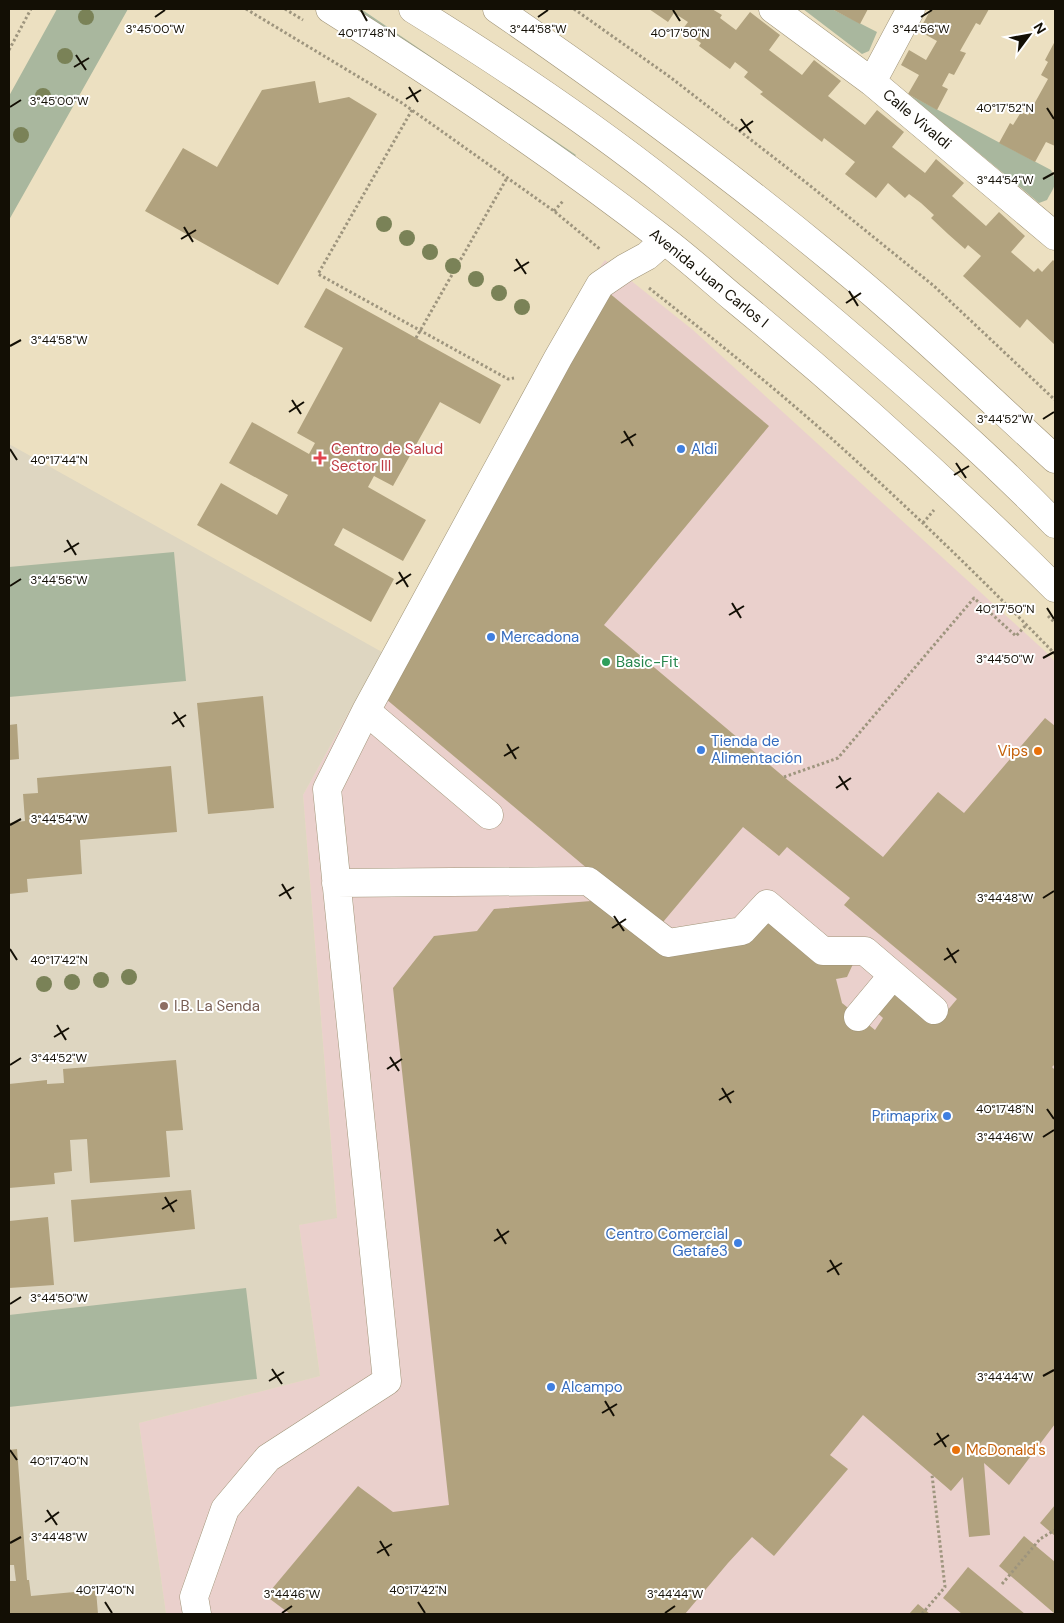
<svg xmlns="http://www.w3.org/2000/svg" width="1064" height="1623" font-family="'DM Sans',sans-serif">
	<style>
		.commercial { fill: #ead0cc }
		.education { fill: #ded6c1 }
		.green { fill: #a9b79e }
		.building { fill: #b1a27e }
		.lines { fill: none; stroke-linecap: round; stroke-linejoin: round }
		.minor-casing { stroke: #a09478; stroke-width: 29 }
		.major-casing { stroke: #a09478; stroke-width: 29 }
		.path { stroke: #9e957e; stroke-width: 3; stroke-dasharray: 2.5 2.5; stroke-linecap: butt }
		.minor { stroke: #fff; stroke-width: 28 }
		.major { stroke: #fff; stroke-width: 28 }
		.tree { fill: #7a8257 }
		.ticks { fill: none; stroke: #130f05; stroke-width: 2 }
		.shop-dot { fill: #3f7fe0; stroke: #fff; stroke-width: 2 }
		.health-dot { fill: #e0444e; stroke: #fff; stroke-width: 2 }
		.leisure-dot { fill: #2e9e5b; stroke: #fff; stroke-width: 2 }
		.food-dot { fill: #e8710a; stroke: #fff; stroke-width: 2 }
		.education-dot { fill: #8d6e63; stroke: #fff; stroke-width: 2 }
		.labels { text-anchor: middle; stroke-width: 4; stroke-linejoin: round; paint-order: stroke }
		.street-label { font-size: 15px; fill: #130f05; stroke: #fff }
		.health-label { font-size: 15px; fill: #be3a42; stroke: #fff; text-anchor: start }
		.shop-label { font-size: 15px; fill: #366cbe; stroke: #fff; text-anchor: start }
		.leisure-label { font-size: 15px; fill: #27864d; stroke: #fff; text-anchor: start }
		.food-label { font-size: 15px; fill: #c56008; stroke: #fff; text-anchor: end }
		.education-label { font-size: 15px; fill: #785e54; stroke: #fff; text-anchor: start }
		.ticks-label { font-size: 12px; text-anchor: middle; fill: #130f05; stroke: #fff; stroke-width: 4; stroke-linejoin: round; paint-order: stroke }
	</style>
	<rect width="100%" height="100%" fill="#ece0c1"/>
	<path class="commercial" d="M605 260 693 330 1046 652 1055 662V1614H166L139 1423 320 1376 299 1225 337 1217 303 795 578 298Z"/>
	<path class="education" d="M9 444 382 652 303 795 337 1218 299 1225 320 1376 139 1423 166 1614H9Z"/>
	<path class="green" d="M57 9H128L9 220V96Z
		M348 9H360L364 11 576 155 572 160Z
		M803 9H832L877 32 869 51 862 54Z
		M908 94 1051 170C1059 184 1053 188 1047 200L1039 203Z
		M174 552 186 681 9 697V567Z
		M246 1288 257 1379 9 1407V1315Z"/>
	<path class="building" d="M649 9H712L722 15 720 18 736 30 750 12 780 35 769 50 802 75 814 60 841 81 828 96 865 125 877 110 904 132 892 147 925 173 936 159 964 183 952 196 986 226 999 212 1025 236 1011 252 1034 272 1038 268 1042 272 1053 260 1055 262V345L1027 319 1020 328 963 276 981 256 968 245 965 249 948 234 931 218 934 215 921 203 909 194 905 198 888 183 876 198 845 174 855 162 824 138 822 142 760 94 763 92 744 77 748 72 735 62 730 69 699 46 701 43 682 30 688 22 674 13 668 22Z
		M832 9H868L860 24Z
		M931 9H989L980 25 976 23 960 51 966 53 954 75 949 73 942 86 948 89 937 110 908 94 919 75 901 65 909 50 926 60 937 41 919 31Z
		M1055 41V146L1046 142 1035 162 999 143 1010 123 1013 125 1021 112 1028 115 1048 79 1041 75 1048 62 1045 60Z
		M315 81 319 103 349 97 377 114 278 285 145 211 183 148 217 167 262 90Z
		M326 288 501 385 480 424 440 402 393 486 374 476 368 487 426 520 403 561 343 528 334 545 394 579 371 622 197 525 221 483 277 515 288 495 229 463 252 422 309 454 315 443 297 433 343 348 304 327Z
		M608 292 769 426 604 625 784 777 883 857 938 792 964 813 1045 718 1055 726V1064L1052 1067 1055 1070V1424L1009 1485 984 1463 990 1535 969 1537 963 1477 951 1491 863 1415 830 1455 848 1469 774 1556 752 1537 728 1563 685 1614H290L266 1596 358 1486 393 1512 449 1505 393 988 434 936 477 931 494 909 591 901 663 953 766 921 817 963 853 964 847 977 836 979 842 1003 875 1030 883 1018 874 1010 892 987 936 1024 957 999 844 905 850 898 787 847 779 856 743 827 658 928 386 699Z
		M263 696 274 808 208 814 197 703Z
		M17 724 19 759 9 760V725Z
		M171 766 177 832 80 840 82 874 27 879 28 892 9 894V823L25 821 23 794 38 793 37 778Z
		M176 1060 183 1130 166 1131 170 1177 90 1183 87 1139 70 1140 72 1171 54 1173 55 1184 9 1188V1084L47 1080V1084L64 1083 63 1069Z
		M191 1190 195 1229 74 1242 71 1200Z
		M48 1217 54 1285 9 1288V1221Z
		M17 1449 27 1580H29L31 1596 96 1590 98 1614H9V1581H16L14 1565H9V1450Z
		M1055 1505V1536L1040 1523Z
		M1024 1536 1055 1562V1614L999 1566Z
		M968 1567 1025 1614H962L943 1598Z
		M918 1604 930 1614H909Z"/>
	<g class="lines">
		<defs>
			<path id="minor" d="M773 9 872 82 1055 236
				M872 82 911 9
				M366 711 489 815
				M336 883 588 881 668 943 742 931 767 904 823 951H865L934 1010
				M858 1017 893 975
				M197 1614 194 1597 225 1509 268 1458 387 1381 327 789 366 711 558 358 600 285 625 268 647 256 664 241"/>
			<path id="major" d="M330 9C444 81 557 157 664 240 689 259 712 280 736 300 847 391 953 487 1055 588
				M413 9C502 64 590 123 672 188 727 232 781 277 835 323 910 387 986 453 1055 524
				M497 9C612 88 725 171 833 260 910 323 982 392 1055 459"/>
		</defs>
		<use href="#minor" class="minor-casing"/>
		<use href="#major" class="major-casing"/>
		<path class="path" d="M246 9 402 103 554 211 601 250
			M285 9 303 20
			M574 9 670 77 808 184 934 286 1055 400
			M9 50 31 9
			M412 110 318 274 508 379 514 378
			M554 211 564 200
			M649 288C715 340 780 392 842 448 915 514 986 583 1055 654
			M416 338 507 178
			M923 523 934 510
			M1048 616 1055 623
			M784 777 838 758 974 598 1016 636 1026 625
			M1002 1584 1040 1539 1055 1530
			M922 1614 945 1587 932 1475"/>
		<use href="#minor" class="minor"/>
		<use href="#major" class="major"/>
	</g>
	<g class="tree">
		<circle cx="86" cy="17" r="8"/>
		<circle cx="65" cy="56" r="8"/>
		<circle cx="43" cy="96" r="8"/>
		<circle cx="21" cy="135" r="8"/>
		<circle cx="384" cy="224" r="8"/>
		<circle cx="407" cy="238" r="8"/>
		<circle cx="430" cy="252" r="8"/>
		<circle cx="453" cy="266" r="8"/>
		<circle cx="476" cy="279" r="8"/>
		<circle cx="499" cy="293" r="8"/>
		<circle cx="522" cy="307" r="8"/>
		<circle cx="129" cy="977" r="8"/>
		<circle cx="101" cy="980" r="8"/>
		<circle cx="72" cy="982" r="8"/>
		<circle cx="44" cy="984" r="8"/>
	</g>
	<path class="ticks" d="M361 10 367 21M673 10 680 21M155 17 165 10M538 17 548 10M921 17 932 10M76 55 86 70M74 67 89 58M409 87 418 102M406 99 421 90M10 107 21 100M1047 108 1054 119M741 119 751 133M739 131 753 121M1043 179 1054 173M184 227 193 242M181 239 196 230M516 259 526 274M514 271 529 262M849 291 858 306M846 303 861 293M10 346 21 340M292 400 301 414M289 412 304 402M1043 419 1054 412M624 431 633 446M621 443 636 434M10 449 17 460M956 463 966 478M954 475 969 466M67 540 76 555M64 552 79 543M399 572 408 587M396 584 411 574M10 586 21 579M732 603 741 618M1047 608 1054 619M729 615 744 606M1043 658 1054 652M174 712 184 727M172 724 186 715M507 744 516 759M504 756 519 747M839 776 848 790M836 788 851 778M10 825 21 819M282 884 291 899M279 896 294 887M1043 898 1054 891M614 916 624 931M612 928 626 919M947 948 956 963M10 949 17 960M944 960 959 950M57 1025 66 1040M54 1037 69 1028M390 1057 399 1071M10 1065 21 1058M387 1069 402 1059M722 1088 731 1103M719 1100 734 1091M1047 1109 1054 1119M1043 1137 1054 1130M165 1197 174 1212M162 1209 177 1200M497 1229 506 1244M494 1241 509 1231M830 1260 839 1275M827 1272 842 1263M10 1304 21 1297M272 1369 282 1384M1043 1376 1054 1370M269 1381 284 1372M605 1401 614 1416M602 1413 617 1404M937 1433 946 1447M934 1445 949 1435M10 1450 17 1460M47 1510 57 1525M45 1522 59 1512M380 1541 389 1556M10 1543 21 1537M377 1553 392 1544M105 1602 112 1613M418 1602 425 1613M282 1613 292 1606M665 1613 675 1606"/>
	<g class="shop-dot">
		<circle cx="681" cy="449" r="5"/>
		<circle cx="491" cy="637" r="5"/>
		<circle cx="701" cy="750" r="5"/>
		<circle cx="947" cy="1116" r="5"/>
		<circle cx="738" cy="1243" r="5"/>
		<circle cx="551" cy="1387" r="5"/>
	</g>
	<path class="health-dot" d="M317.5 450.5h5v5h5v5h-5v5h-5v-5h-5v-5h5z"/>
	<circle class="leisure-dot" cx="606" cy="662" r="5"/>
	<g class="food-dot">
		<circle cx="1038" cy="751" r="5"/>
		<circle cx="956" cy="1450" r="5"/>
	</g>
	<circle class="education-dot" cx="164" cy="1006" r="5"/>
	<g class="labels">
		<g class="street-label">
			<text transform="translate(917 119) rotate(40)" y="5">Calle Vivaldi</text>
			<text transform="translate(709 278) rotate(39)" y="5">Avenida Juan Carlos I</text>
		</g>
		<g class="health-label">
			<text x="331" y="454">Centro de Salud<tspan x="331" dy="17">Sector III</tspan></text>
		</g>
		<g class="shop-label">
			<text x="691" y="454">Aldi</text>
			<text x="501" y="642">Mercadona</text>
			<text x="711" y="746">Tienda de<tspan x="711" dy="17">Alimentación</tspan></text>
			<text x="937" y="1121" text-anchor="end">Primaprix</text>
			<text x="728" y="1239" text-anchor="end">Centro Comercial<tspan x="728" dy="17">Getafe3</tspan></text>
			<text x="561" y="1392">Alcampo</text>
		</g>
		<g class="leisure-label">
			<text x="616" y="667">Basic-Fit</text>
		</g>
		<g class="food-label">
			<text x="1028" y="756">Vips</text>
			<text x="966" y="1455" text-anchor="start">McDonald's</text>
		</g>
		<g class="education-label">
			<text x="174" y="1011">I.B. La Senda</text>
		</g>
	</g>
	<g class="ticks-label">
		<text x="155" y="33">3°45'00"W</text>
		<text x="538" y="33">3°44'58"W</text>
		<text x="921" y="33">3°44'56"W</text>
		<text x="367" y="37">40°17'48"N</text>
		<text x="680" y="37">40°17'50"N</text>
		<text x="59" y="105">3°45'00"W</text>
		<text x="1005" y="112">40°17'52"N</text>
		<text x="1005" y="184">3°44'54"W</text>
		<text x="59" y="344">3°44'58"W</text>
		<text x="1005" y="423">3°44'52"W</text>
		<text x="59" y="464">40°17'44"N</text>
		<text x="59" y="584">3°44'56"W</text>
		<text x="1005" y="613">40°17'50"N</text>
		<text x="1005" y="663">3°44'50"W</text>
		<text x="59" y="823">3°44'54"W</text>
		<text x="1005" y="902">3°44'48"W</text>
		<text x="59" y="964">40°17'42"N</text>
		<text x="59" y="1062">3°44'52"W</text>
		<text x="1005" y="1113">40°17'48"N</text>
		<text x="1005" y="1141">3°44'46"W</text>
		<text x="59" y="1302">3°44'50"W</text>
		<text x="1005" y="1381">3°44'44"W</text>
		<text x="59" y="1465">40°17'40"N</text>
		<text x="59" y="1541">3°44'48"W</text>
		<text x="105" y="1594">40°17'40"N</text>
		<text x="418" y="1594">40°17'42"N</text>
		<text x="292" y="1598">3°44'46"W</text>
		<text x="675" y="1598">3°44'44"W</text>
	</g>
	<rect width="1064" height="1623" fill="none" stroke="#130f05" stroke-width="20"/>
	<g transform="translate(1029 35) rotate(58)" stroke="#ffffff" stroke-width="4" paint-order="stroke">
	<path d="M0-4L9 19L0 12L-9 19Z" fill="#130f05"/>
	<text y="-8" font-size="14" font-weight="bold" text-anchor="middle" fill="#130f05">N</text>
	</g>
</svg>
